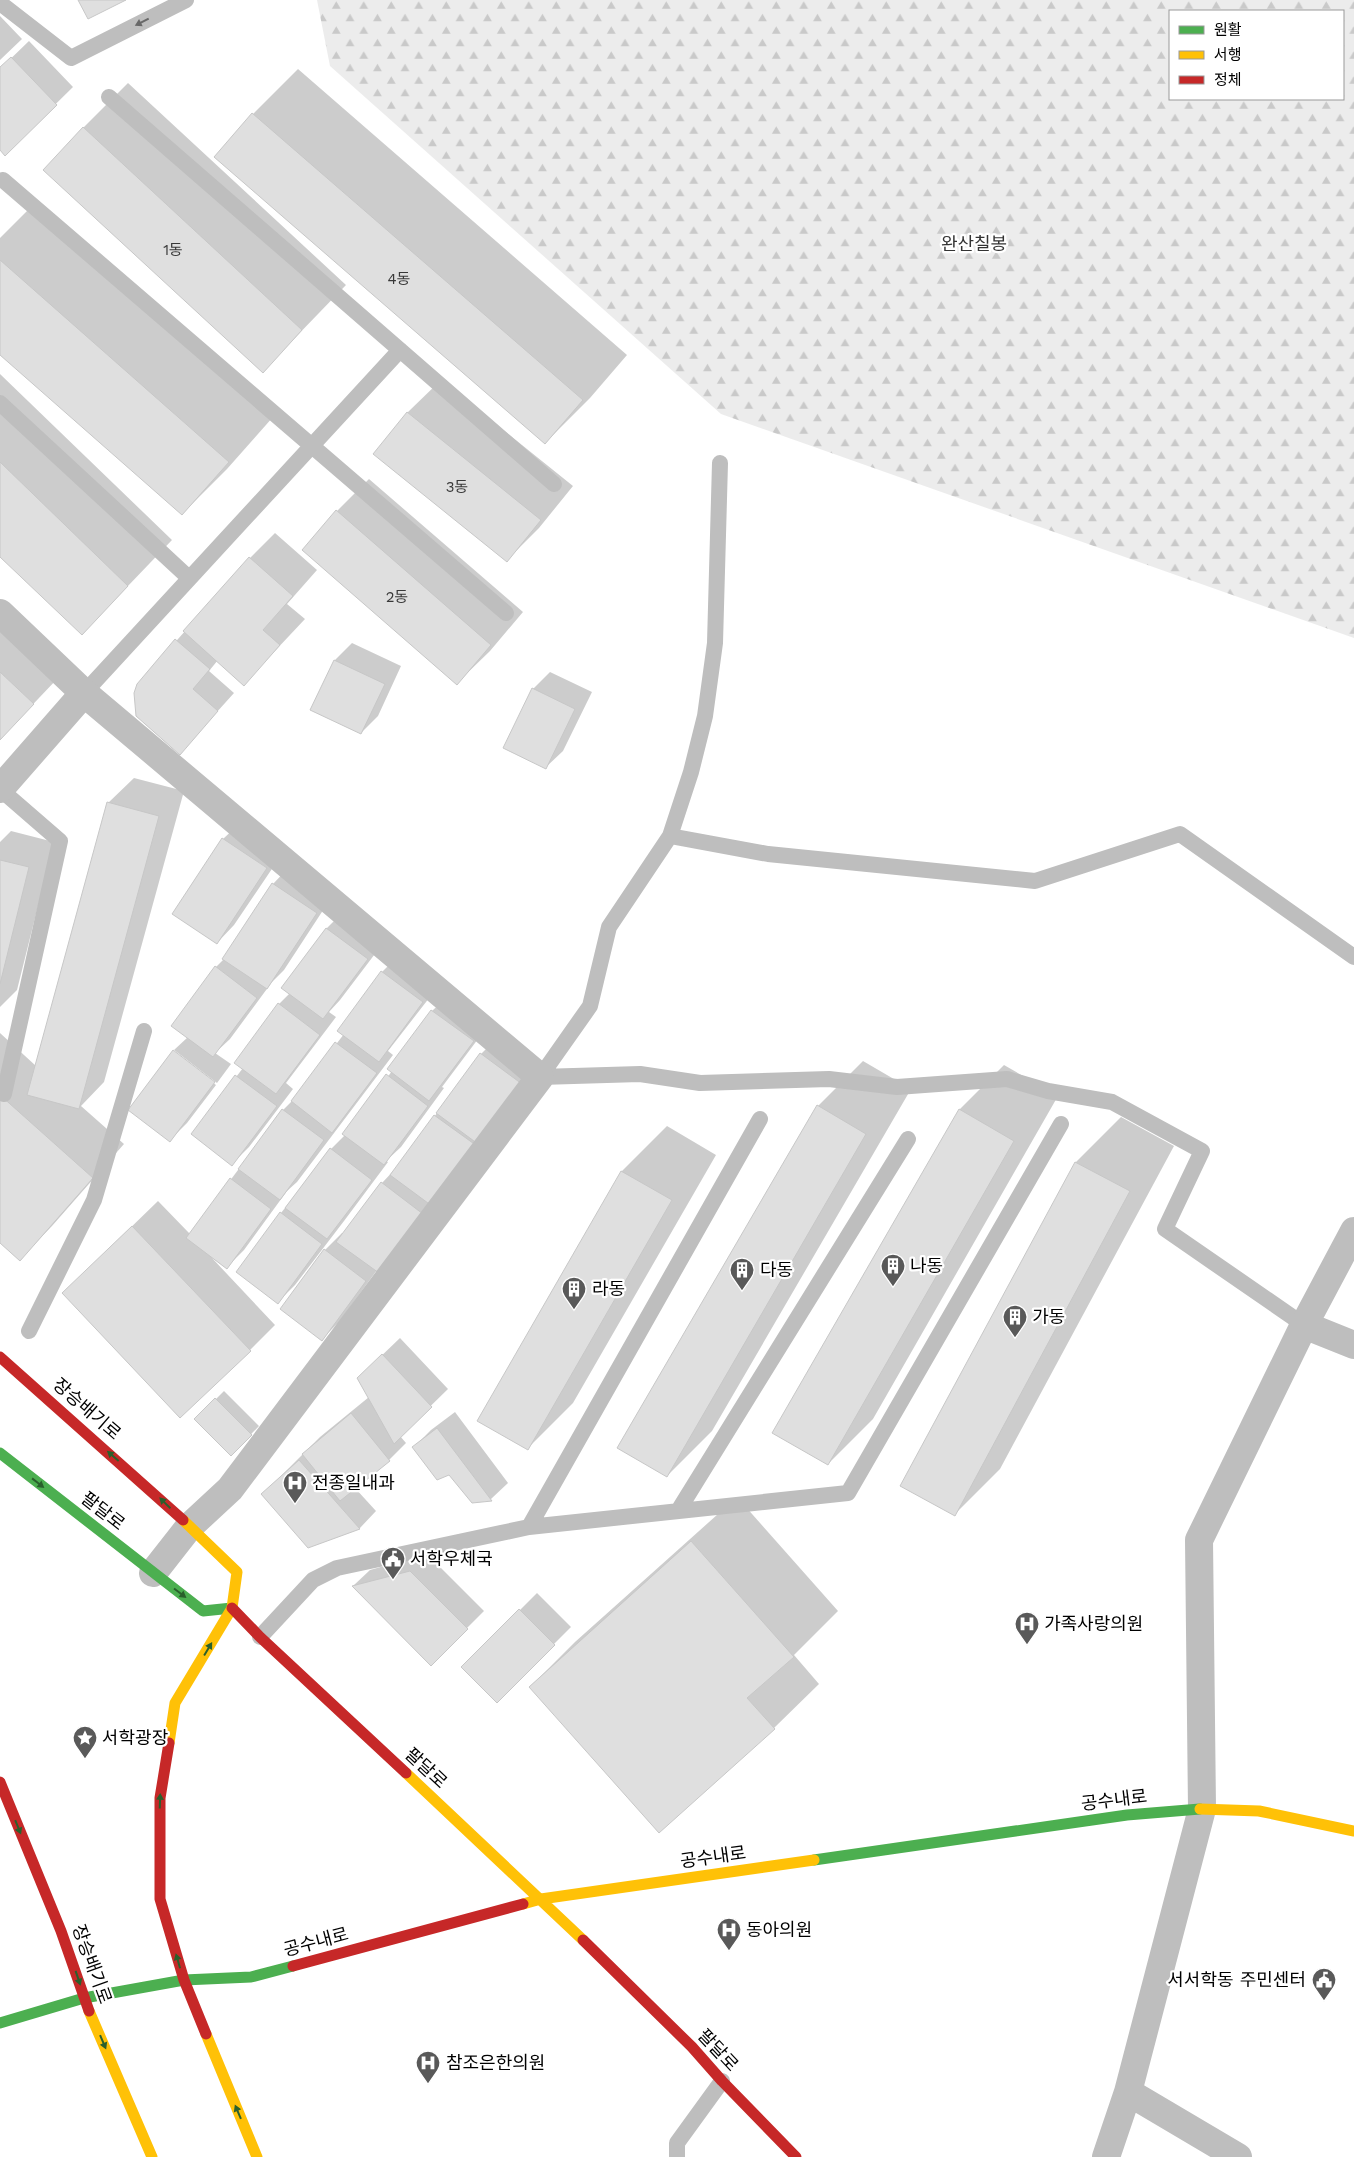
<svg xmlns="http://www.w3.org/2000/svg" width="1354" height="2157" font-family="'Work Sans','Noto Sans KR',sans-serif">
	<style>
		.forest { fill: url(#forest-firs); fill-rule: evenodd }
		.shadow { fill: #0003 }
		.building { fill: #dfdfdf; stroke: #c7c7c7 }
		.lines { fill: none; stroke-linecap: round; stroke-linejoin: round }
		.lane { stroke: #bebebe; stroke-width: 16 }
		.street { stroke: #bebebe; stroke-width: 28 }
		.fast { stroke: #4caf50; stroke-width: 11 }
		.slow { stroke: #ffc107; stroke-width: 11 }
		.jam { stroke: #c62828; stroke-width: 11 }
		.oneway { fill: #686868 }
		.oneway2 { fill: #2a602c }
		.labels { text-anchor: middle; stroke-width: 4.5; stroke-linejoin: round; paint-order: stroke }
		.number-label { font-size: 15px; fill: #383838 }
		.park-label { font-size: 18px; fill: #333; stroke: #fff }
		.poi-label { font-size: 18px; fill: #000; stroke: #fff; text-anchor: start }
		.street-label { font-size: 18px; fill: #000; stroke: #fff }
	</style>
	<defs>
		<pattern id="forest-firs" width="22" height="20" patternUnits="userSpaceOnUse" patternTransform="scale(1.25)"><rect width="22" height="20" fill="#ececec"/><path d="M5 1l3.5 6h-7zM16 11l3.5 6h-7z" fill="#c9c9c9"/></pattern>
	</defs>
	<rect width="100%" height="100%" fill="#fff"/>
	<path class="forest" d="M317 0H1354V638L721 414 330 66ZM1170 11H1343V99H1170Z"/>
	<path class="shadow" d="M0 16 22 39 0 60Z
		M29 41 73 87 5 154 0 148V69Z
		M298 69 627 355 590 398 545 443 216 157 253 114Z
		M128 83 346 285 263 371 83 128Z
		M33 205 273 417 227 469 182 514 0 353V238Z
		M0 374 172 540 82 634 0 555Z
		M441 380 573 486 539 528 507 560 374 454 408 412Z
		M369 479 523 612 490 651 457 683 337 511Z
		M275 533 317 570 287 604 305 619 244 684 218 660 209 671 234 693 180 753 138 684 250 558Z
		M0 623 58 678 0 739Z
		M352 643 401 666 378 716 361 733 311 710 335 660Z
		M550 672 592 692 563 751 545 768 533 689Z
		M134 778 184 791 104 1082 81 1106 124 1144 52 1226 20 1259 0 1242V1033L36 1066 108 803Z
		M241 822 284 851 234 925 217 943 174 914 223 839Z
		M11 831 54 842 17 990 0 1007V842Z
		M290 866 333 895 284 970 272 982 230 1039 215 1053 231 1064 217 1083 174 1050 188 1037 216 967 224 959 273 884Z
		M344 911 384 942 340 1000 329 1012 336 1017 286 1083 293 1089 249 1147 232 1164 192 1134 243 1068 279 1004 290 993 326 929Z
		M399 955 440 984 388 1051 393 1055 297 1182 287 1191 244 1250 227 1267 212 1258 275 1325 250 1350 89 1268 158 1201 190 1234 283 1110 294 1099 344 1034 382 972Z
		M450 994 490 1023 442 1087 444 1088 401 1147 386 1161 388 1162 344 1221 295 1285 278 1302 281 1213 331 1149 345 1135 392 1071 389 1069 432 1011Z
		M498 1037 538 1067 377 1270 339 1322 322 1339 325 1250 342 1233 344 1234 382 1183 396 1168 481 1054Z
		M174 1051V1053L216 1085 187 1123 170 1140 130 1110Z
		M863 1061 911 1089 712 1431 667 1476 818 1106Z
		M1004 1065 1058 1096 873 1419 828 1464 960 1109Z
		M1121 1117 1174 1146 1000 1469 955 1514 902 1485 1076 1162Z
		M667 1126 716 1155 573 1403 528 1448 479 1420 622 1171Z
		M400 1338 448 1389 400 1436 406 1443 389 1460 355 1488 376 1511 360 1528 309 1546 263 1494 320 1437 369 1397 376 1361Z
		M224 1391 259 1426 231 1455 196 1419Z
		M455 1412 508 1483 491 1499 472 1502 449 1474 414 1447 431 1430Z
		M737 1497 838 1611 794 1655 819 1684 774 1728 530 1687 575 1642Z
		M427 1554 484 1611 431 1664 353 1586 370 1570Z
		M537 1593 571 1627 497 1701 463 1667Z"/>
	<path class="building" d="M78 0H126L88 19Z
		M11 57 57 105 5 156 0 150V67Z
		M252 113 583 400 545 444 214 157Z
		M83 127 302 330 263 373 43 170Z
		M0 260 229 462 182 515 0 355Z
		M407 412 541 520 507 562 373 454Z
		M0 462 128 586 82 635 0 557Z
		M336 510 491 645 457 685 302 550Z
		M249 557 293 596 263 630 280 645 244 686 183 631Z
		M175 639 210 669 193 689 218 711 180 755 136 716 134 693 137 684Z
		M334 660 385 684 361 734 310 710Z
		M0 672 34 704 0 740Z
		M532 688 575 709 546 769 503 748Z
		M107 802 159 816 79 1109 27 1095Z
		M222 838 267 868 217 944 172 914Z
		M0 860 29 867 0 984Z
		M272 883 317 913 267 989 222 959Z
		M326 928 368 959 323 1019 281 988Z
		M215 966 257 998 213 1057 171 1026Z
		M381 971 423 1002 379 1062 337 1031Z
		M278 1003 320 1035 276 1094 234 1063Z
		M431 1010 474 1041 429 1101 387 1069Z
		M335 1042 377 1073 332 1133 291 1101Z
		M173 1050 215 1082 170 1142 128 1110Z
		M480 1053 522 1084 478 1144 436 1113Z
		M386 1074 428 1106 384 1165 342 1134Z
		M235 1075 277 1106 232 1166 191 1134Z
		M0 1095 93 1178 20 1261 0 1243Z
		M817 1105 866 1134 667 1477 617 1448Z
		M282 1109 324 1140 280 1200 238 1169Z
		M959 1109 1014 1141 828 1465 772 1433Z
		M434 1115 477 1146 432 1206 390 1175Z
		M330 1148 372 1180 327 1239 285 1208Z
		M1075 1162 1130 1191 955 1516 900 1486Z
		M621 1171 672 1200 528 1450 477 1421Z
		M230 1178 271 1209 227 1269 186 1238Z
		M381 1182 423 1214 379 1273 336 1242Z
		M280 1212 322 1244 278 1304 236 1272Z
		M132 1226 251 1351 180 1418 62 1293Z
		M324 1249 366 1281 322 1341 280 1309Z
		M382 1354 432 1407 394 1444 357 1378Z
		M215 1398 252 1435 231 1456 194 1419Z
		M351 1413 390 1461 340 1501 302 1454Z
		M437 1428 492 1501 472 1503 449 1475 437 1480 412 1447Z
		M299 1460 360 1529 308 1548 261 1494Z
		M691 1541 794 1657 747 1698 775 1729 659 1833 529 1687Z
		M410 1571 468 1629 431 1666 352 1586Z
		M519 1609 555 1645 497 1703 461 1667Z"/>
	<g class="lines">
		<path class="lane" d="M0 3 71 58 186 0
			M109 97 554 484
			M3 180 506 613
			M0 403 189 578
			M84 693 400 350
			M0 789 60 841 4 1094
			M670 836 768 854 1035 881 1180 834 1354 957
			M540 1077 640 1074 700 1083 829 1079 897 1087 1007 1079 1048 1091 1112 1102 1202 1151 1165 1229 1304 1325
			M540 1077 590 1006 609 927 670 836 691 772 705 716 715 643 720 463
			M29 1331 94 1200 144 1031
			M678 1511 908 1139
			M529 1527 760 1119
			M260 1637 313 1580 337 1568 529 1527 848 1493 1061 1124
			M677 2157V2143L722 2081"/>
		<path class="street" d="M0 613 84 693 540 1077 230 1489 189 1527 153 1573
			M0 789 84 693
			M1304 1325 1354 1345
			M1128 2092 1238 2157
			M1106 2157 1128 2092 1202 1809 1199 1540 1304 1325 1354 1231"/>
		<path class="fast" d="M0 1453 203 1611 232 1608
			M814 1860 1127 1815 1200 1809
			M0 2023 84 1998 184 1980 251 1977 293 1966"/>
		<path class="slow" d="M169 1743 175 1703 232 1608 237 1572 183 1520
			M406 1773 583 1940
			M1200 1809 1259 1811 1354 1831
			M523 1904 541 1899 814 1860
			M89 2011 152 2157
			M206 2034 257 2157"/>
		<path class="jam" d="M0 1357 183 1520
			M232 1608 260 1637 406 1773
			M169 1743 160 1798V1899L184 1980 206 2034
			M0 1782 61 1931 89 2011
			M583 1940 692 2047 722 2081 796 2157
			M293 1966 523 1904"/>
	</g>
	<defs><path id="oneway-solid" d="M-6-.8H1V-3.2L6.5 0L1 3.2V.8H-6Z" transform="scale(1.25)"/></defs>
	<use class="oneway" href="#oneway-solid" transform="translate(142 22) rotate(153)"/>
	<g class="oneway2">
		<use href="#oneway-solid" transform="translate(113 1456) rotate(-139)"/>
		<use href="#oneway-solid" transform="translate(38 1483) rotate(38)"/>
		<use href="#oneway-solid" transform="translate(165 1503) rotate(-136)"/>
		<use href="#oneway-solid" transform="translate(180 1593) rotate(37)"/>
		<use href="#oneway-solid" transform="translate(208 1649) rotate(-59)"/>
		<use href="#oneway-solid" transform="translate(160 1801) rotate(-88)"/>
		<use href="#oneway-solid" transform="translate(18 1827) rotate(68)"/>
		<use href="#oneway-solid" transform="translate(178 1961) rotate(-106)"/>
		<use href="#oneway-solid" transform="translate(78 1978) rotate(71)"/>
		<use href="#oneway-solid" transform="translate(103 2042) rotate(67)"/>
		<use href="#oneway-solid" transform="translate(238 2112) rotate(-113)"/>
	</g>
	<defs>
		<symbol id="building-pin" viewBox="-11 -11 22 30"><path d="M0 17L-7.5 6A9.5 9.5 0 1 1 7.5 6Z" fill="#595959" stroke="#fff"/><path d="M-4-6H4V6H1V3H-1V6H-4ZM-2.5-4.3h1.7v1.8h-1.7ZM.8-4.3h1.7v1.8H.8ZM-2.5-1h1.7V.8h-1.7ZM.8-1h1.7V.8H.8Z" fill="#fff"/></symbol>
		<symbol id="hospital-pin" viewBox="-11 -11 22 30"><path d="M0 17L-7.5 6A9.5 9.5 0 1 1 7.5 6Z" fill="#595959" stroke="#fff"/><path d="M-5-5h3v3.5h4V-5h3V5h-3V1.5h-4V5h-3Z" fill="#fff"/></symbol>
		<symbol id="civic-pin" viewBox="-11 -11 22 30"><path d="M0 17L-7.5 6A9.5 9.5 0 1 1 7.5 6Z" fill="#595959" stroke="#fff"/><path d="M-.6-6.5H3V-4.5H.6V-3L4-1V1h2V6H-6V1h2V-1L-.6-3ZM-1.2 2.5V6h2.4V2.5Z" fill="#fff"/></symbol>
		<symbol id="sight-pin" viewBox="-11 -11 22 30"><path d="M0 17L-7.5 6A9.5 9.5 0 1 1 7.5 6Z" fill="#595959" stroke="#fff"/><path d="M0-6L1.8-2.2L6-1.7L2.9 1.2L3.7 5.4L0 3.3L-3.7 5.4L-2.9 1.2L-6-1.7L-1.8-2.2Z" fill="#fff"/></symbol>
	</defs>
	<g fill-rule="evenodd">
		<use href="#building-pin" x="879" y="1252" width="28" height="38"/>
		<use href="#building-pin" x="728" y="1256" width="28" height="38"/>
		<use href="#building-pin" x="560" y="1275" width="28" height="38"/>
		<use href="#building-pin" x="1001" y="1303" width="28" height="38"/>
		<use href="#hospital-pin" x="281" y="1469" width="28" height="38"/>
		<use href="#civic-pin" x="379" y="1545" width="28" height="38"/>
		<use href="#hospital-pin" x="1013" y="1610" width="28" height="38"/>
		<use href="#sight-pin" x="71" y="1724" width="28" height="38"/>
		<use href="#hospital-pin" x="715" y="1916" width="28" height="38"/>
		<use href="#civic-pin" x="1310" y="1966" width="28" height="38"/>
		<use href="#hospital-pin" x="414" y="2049" width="28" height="38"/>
	</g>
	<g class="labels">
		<g class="number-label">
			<text x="173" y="255">1동</text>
			<text x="399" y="284">4동</text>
			<text x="457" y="492">3동</text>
			<text x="397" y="602">2동</text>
		</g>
		<g class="park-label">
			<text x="974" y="250">완산칠봉</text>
		</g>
		<g class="poi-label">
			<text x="910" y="1272">나동</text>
			<text x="760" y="1276">다동</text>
			<text x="592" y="1295">라동</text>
			<text x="1032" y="1323">가동</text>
			<text x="312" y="1489">전종일내과</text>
			<text x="410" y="1565">서학우체국</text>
			<text x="1044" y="1630">가족사랑의원</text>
			<text x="102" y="1744">서학광장</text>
			<text x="746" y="1936">동아의원</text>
			<text x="1306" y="1986" text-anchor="end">서서학동 주민센터</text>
			<text x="446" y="2069">참조은한의원</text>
		</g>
		<g class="street-label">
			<text transform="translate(87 1409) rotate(41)" y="6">장승배기로</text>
			<text transform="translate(103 1511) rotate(38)" y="6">팔달로</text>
			<text transform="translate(426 1768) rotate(43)" y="6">팔달로</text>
			<text transform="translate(1114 1800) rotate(-7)" y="6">공수내로</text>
			<text transform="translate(713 1857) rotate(-8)" y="6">공수내로</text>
			<text transform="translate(316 1942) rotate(-15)" y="6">공수내로</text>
			<text transform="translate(92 1964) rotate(70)" y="6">장승배기로</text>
			<text transform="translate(718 2050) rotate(47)" y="6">팔달로</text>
		</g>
	</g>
	<rect x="1169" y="10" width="175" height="90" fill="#ffffff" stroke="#999999"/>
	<rect x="1179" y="26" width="25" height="8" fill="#4caf50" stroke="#999999"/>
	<text x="1214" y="35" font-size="15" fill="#000000">원활</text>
	<rect x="1179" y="51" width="25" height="8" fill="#ffc107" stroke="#999999"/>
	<text x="1214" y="60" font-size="15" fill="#000000">서행</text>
	<rect x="1179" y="76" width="25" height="8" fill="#c62828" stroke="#999999"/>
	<text x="1214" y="85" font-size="15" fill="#000000">정체</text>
</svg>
